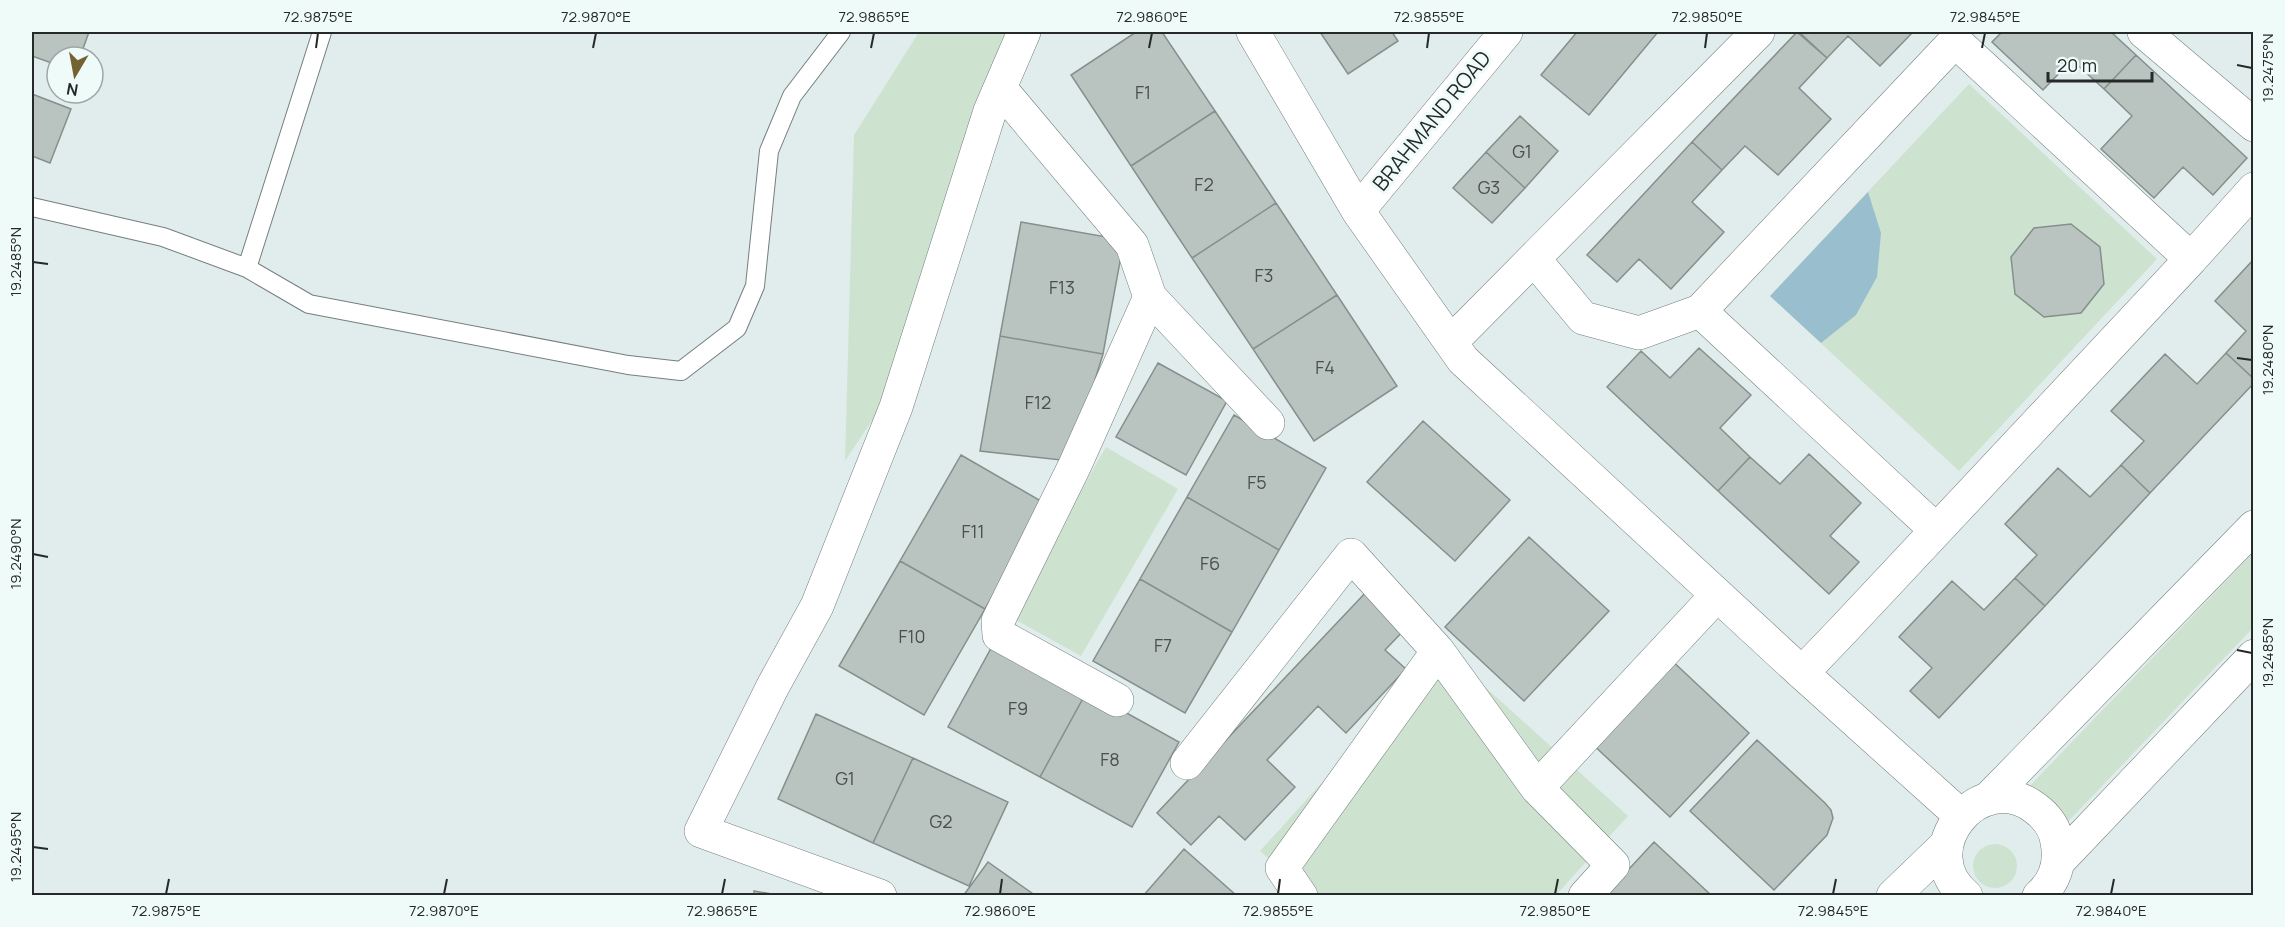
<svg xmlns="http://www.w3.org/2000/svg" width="2285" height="927" font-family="Manrope,sans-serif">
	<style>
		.green { fill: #cde3d0 }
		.water { fill: #99bece }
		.building { fill: #b9c3bf; stroke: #858f8b; stroke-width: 1.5 }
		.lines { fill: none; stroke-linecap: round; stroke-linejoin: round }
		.lane-casing { stroke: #747f7e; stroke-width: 20 }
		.street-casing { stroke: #747f7e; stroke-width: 34 }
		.secondary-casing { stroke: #747f7e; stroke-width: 34 }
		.lane { stroke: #fff; stroke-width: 18 }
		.street { stroke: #fff; stroke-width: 33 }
		.secondary { stroke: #fff; stroke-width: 33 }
		.ticks { fill: none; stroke: #252a29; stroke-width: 2 }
		.labels { text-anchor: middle; stroke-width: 6; stroke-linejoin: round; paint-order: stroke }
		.number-label { font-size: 18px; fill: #4a504e }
		.street-label { font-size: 21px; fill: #252a29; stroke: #effbf9 }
		.neatline { fill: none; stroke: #252a29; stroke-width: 2 }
		.ticks-label { font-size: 15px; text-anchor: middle; fill: #252a29 }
	</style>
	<rect width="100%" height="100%" fill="#e1edec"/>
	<path class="green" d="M919 32H1015L883 404 845 461 854 135Z
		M1969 84 2157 259 1959 471 1770 296Z
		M1106 447 1178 489 1081 656 1009 616Z
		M2253 553V628L2061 829 2023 793Z
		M1443 649 1628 816 1556 895H1310L1260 851Z
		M1973 866a22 22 0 1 1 44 0a22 22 0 1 1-44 0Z"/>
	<path class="water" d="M1868 192 1881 233 1877 277 1856 315 1821 343 1770 296Z"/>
	<path class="building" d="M32 32H89L80 57H57V65L32 56Z
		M1136 32H1162L1215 111 1131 166 1071 75Z
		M1320 32H1392L1398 41 1348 74Z
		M1577 32H1658L1589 115 1541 75Z
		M1797 32 1827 58 1799 88 1831 119 1778 175 1745 146 1722 170 1692 142Z
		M1799 32H1913L1880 66 1848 36 1827 58Z
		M2002 32H2111L2136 55 2104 89 2072 60 2043 90 1992 42Z
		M2136 55 2247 158 2213 195 2183 167 2154 198 2101 149 2132 116 2104 89Z
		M32 94 71 109 50 163 32 156Z
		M1215 111 1276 203 1192 258 1131 166Z
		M1520 116 1558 151 1525 188 1486 152Z
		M1692 142 1722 170 1692 202 1724 232 1671 289 1639 259 1617 282 1587 255Z
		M1486 152 1525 188 1492 223 1453 188Z
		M1276 203 1337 295 1253 349 1192 258Z
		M1021 222 1124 240 1103 354 1000 336Z
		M2071 224 2100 247 2104 284 2081 313 2044 317 2015 294 2011 257 2034 228Z
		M2254 259V379L2226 353 2246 331 2215 301Z
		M1337 295 1397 386 1314 441 1253 349Z
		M1000 336 1103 354 1070 461 980 451Z
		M1699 348 1751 395 1720 428 1750 457 1718 491 1607 387 1641 351 1670 378Z
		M2226 353 2254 379V383L2150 493 2121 465 2144 441 2111 411 2165 354 2197 384Z
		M1158 363 1227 401 1186 475 1116 437Z
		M1234 415 1326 468 1279 550 1187 497Z
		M1423 421 1510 500 1455 561 1367 482Z
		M1809 454 1861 503 1830 536 1859 562 1829 594 1718 491 1750 457 1780 484Z
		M961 455 1046 504 985 609 900 561Z
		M2121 465 2150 493 2045 606 2015 578 2037 555 2005 524 2058 468 2090 497Z
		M1187 497 1279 550 1232 632 1140 579Z
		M1529 537 1609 611 1524 701 1445 627Z
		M900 561 985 609 924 715 839 666Z
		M2015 578 2045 606 1939 718 1910 691 1932 668 1899 637 1952 581 1984 610Z
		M1140 579 1232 632 1185 713 1093 661Z
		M1368 590 1408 626 1385 650 1406 669 1346 733 1318 706 1267 760 1295 787 1245 840 1219 816 1191 845 1157 813Z
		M995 641 1087 691 1040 777 948 727Z
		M1667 656 1749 733 1670 817 1588 740Z
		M1087 691 1179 742 1132 827 1040 777Z
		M816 714 913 758 873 843 778 799Z
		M1757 740 1825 803 1831 810 1833 818 1827 835 1774 890 1690 811Z
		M913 758 1008 802 969 886 873 843Z
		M1654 842 1712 896H1604Z
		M1184 849 1237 896H1143Z
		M988 862 1036 896H963Z
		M754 891 783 896H754Z"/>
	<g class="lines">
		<defs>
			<path id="lane" d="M32 207 163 237 247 268 309 304 628 365 681 371 737 328 755 286 769 151 792 96 841 32
				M247 268 322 32"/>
			<path id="street" d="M1253 32 1358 211 1463 360 1802 673 1960 815
				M2144 32 2254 125
				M1000 88 1132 245 1150 297 1075 465 998 621 999 635 1117 700
				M1358 211 1506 32
				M1534 259 1583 318 1639 333 1700 311
				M2191 259 2254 189
				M1150 297 1268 423
				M1451 342 1758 32
				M1802 673 1844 629 2191 259 1955 41 1700 311 1936 530
				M1187 763 1351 555 1438 651
				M1537 788 1717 595
				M880 896 701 831 773 686 817 606 896 407 990 111 1024 32
				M1301 896 1282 868 1438 651 1537 788 1613 865 1585 896"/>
			<path id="secondary" d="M1988 799 2254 527
				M2058 862 2254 656
				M1893 896 1946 845
				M1966 896C1911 850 1980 766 2035 808 2046 816 2055 827 2057 842 2061 862 2055 882 2039 896"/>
		</defs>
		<use href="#lane" class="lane-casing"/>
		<use href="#street" class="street-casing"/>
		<use href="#secondary" class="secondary-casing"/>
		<use href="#lane" class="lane"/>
		<use href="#street" class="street"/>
		<use href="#secondary" class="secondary"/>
	</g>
	<path class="ticks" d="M316 48 318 33M593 48 596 33M871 48 874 33M1149 48 1152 33M1427 48 1429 33M1705 48 1707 33M1982 48 1985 33M2237 65 2252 68M33 262 48 264M2237 358 2252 360M33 554 48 557M2237 650 2252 653M33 847 48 849M166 894 169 879M444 894 447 879M722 894 725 879M1000 894 1002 879M1278 894 1280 879M1555 894 1558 879M1833 894 1836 879M2111 894 2114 879"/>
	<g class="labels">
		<g class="number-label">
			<text x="1143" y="99">F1</text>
			<text x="1522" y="158">G1</text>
			<text x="1204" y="191">F2</text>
			<text x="1489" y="194">G3</text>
			<text x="1264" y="282">F3</text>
			<text x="1062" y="294">F13</text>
			<text x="1325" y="374">F4</text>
			<text x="1038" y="409">F12</text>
			<text x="1257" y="489">F5</text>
			<text x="973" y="538">F11</text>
			<text x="1210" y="570">F6</text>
			<text x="912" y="643">F10</text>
			<text x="1163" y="652">F7</text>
			<text x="1018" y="715">F9</text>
			<text x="1110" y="766">F8</text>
			<text x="845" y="785">G1</text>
			<text x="941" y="828">G2</text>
		</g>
		<g class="street-label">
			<text transform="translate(1432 121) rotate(-51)" y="7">BRAHMAND ROAD</text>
		</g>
	</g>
	<rect width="2285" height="927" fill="none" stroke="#effbf9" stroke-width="66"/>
	<g transform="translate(75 75) rotate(190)"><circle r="28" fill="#effbf9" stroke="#9ea7a6" stroke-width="1.5"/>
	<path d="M0-4.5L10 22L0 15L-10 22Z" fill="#746230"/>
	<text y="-9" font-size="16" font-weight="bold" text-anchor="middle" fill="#252a29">N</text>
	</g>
	<path d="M2048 72v9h104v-9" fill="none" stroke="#252a29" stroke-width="3"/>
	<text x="2057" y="72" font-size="18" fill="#252a29" stroke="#effbf9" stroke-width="4.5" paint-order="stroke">20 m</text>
	<rect x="33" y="33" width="2219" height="861" class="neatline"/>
	<g class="ticks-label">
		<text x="318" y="22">72.9875°E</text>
		<text x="596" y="22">72.9870°E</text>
		<text x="874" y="22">72.9865°E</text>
		<text x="1152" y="22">72.9860°E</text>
		<text x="1429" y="22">72.9855°E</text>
		<text x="1707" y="22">72.9850°E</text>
		<text x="1985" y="22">72.9845°E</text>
		<text transform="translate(2268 68) rotate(-90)" y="5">19.2475°N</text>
		<text transform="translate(16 262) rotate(-90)" y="5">19.2485°N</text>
		<text transform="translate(2268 360) rotate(-90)" y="5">19.2480°N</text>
		<text transform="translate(16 554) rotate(-90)" y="5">19.2490°N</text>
		<text transform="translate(2268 653) rotate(-90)" y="5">19.2485°N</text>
		<text transform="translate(16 847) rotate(-90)" y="5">19.2495°N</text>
		<text x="166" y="916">72.9875°E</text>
		<text x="444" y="916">72.9870°E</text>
		<text x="722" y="916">72.9865°E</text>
		<text x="1000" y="916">72.9860°E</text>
		<text x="1278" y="916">72.9855°E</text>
		<text x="1555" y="916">72.9850°E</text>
		<text x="1833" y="916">72.9845°E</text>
		<text x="2111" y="916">72.9840°E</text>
	</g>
</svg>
